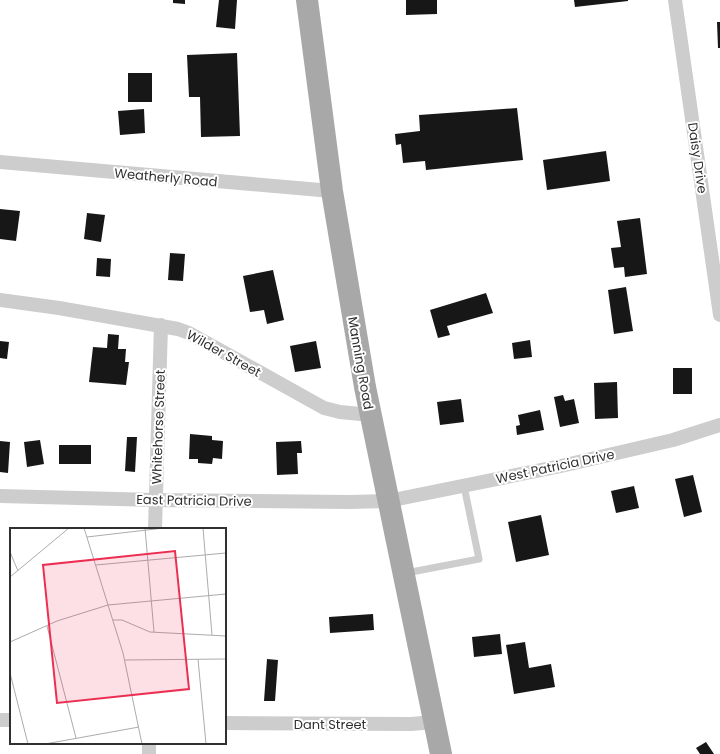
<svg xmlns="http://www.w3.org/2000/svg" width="720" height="754" font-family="Poppins,sans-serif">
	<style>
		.building { fill: #171717 }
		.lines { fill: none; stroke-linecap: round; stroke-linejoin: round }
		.lane { stroke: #cdcdcd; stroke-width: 7 }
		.street { stroke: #cdcdcd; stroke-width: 14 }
		.primary { stroke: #a8a8a8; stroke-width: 22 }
		.labels { text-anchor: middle; stroke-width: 4; stroke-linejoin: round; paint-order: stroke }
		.street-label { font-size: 13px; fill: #303030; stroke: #fff }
		.inset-road { fill: none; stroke: #acacac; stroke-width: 1 }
		.view { fill: #ec2e52; fill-opacity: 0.15; stroke: #ec2e52; stroke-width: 2 }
		.inset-edge { fill: none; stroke: #303030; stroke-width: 2 }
	</style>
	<rect width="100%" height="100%" fill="#fff"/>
	<path class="building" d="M173 0H185V4L173 3Z
		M219 0H237L235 29 216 27Z
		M406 0H437V14L406 15Z
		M574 0H628V1L575 7Z
		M717 22H720V48H718Z
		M237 53 240 136 201 137 200 97H189L187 55Z
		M128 73H152V102H128Z
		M517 108 523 160 426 170 425 161 403 163 401 144 396 145 395 134 420 131 419 115Z
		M144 109 145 133 120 135 118 111Z
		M606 151 610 181 547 190 543 160Z
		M0 209 20 211 16 241 0 239Z
		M87 213 105 215 101 242 84 239Z
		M640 218 647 274 625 277 624 267 614 268 611 248 621 247 617 221Z
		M170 253 185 254 183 281 168 280Z
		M97 258 111 259 110 277 96 276Z
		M273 270 284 320 267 324 264 310 250 312 243 276Z
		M626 287 633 331 614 334 608 290Z
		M486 293 493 313 447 326 450 335 438 338 430 310Z
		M108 334 119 335 118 349H126L125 362H129L126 385 89 382 93 347 107 348Z
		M530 340 532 357 514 359 512 343Z
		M0 341 9 342 7 359 0 358Z
		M316 341 321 368 295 372 290 346Z
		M673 368H692V394H673Z
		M617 382 618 418 595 419 594 383Z
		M563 395 565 401 574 399 579 423 560 427 554 397Z
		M461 399 464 422 440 425 437 402Z
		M540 410 544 430 517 435 516 426 520 425 518 415Z
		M190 434 212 436V440L223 441 222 459 213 458 212 464 198 463V459H189Z
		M127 437H137L135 472 125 471Z
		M40 440 44 464 27 467 24 442Z
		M0 441 10 442 8 473 0 472Z
		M301 441 302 453H297L298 474 277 475 276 442Z
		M59 445H91V464H59Z
		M693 475 702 512 684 517 675 479Z
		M634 486 639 508 616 513 611 491Z
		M541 515 549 555 516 562 508 522Z
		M373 614 374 630 330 633 329 617Z
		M500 634 502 654 474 657 472 637Z
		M525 642 529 668 551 664 555 687 514 694 506 645Z
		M267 659 278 660 275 701H264Z
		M706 742 714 754H700L696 748Z"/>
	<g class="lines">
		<path class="lane" d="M406 573 479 559 464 486"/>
		<path class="street" d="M675 0 720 315
			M0 162 332 191
			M0 300 59 308 178 329 189 333 324 408 340 412 371 415
			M0 496 156 500 349 502 388 501 561 466 673 440 720 425
			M155 529 161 325
			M0 720H11
			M225 723 411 724 434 722
			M149 754V743"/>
		<path class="primary" d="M307 0 332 191 365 387 441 754"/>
	</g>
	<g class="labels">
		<g class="street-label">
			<text transform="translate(698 158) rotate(82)" y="5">Daisy Drive</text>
			<text transform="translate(166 177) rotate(5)" y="5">Weatherly Road</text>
			<text transform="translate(224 353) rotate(29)" y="5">Wilder Street</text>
			<text transform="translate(361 363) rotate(80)" y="5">Manning Road</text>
			<text transform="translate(158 427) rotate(-88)" y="5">Whitehorse Street</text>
			<text transform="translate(555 466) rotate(-12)" y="5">West Patricia Drive</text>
			<text transform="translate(194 500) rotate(1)" y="5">East Patricia Drive</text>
			<text x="330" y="729">Dant Street</text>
		</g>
	</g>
	<g transform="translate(10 528)">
		<rect width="216" height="216" fill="#fff"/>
		<path class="inset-road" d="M74 0 113 125 132 216M135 0 144 104M193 0 202 107M77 9 154 0M0 24 8 43M86 37 216 25M0 49 59 0M103 92H112L140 104 216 108M37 98 66 210M0 114 47 93 98 77 216 66M188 131 196 216M115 132 216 131M0 145 18 216M35 216 129 199"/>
		<path class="view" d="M165 23 179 161 47 175 33 37Z"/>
		<rect width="216" height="216" class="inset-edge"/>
	</g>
</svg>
